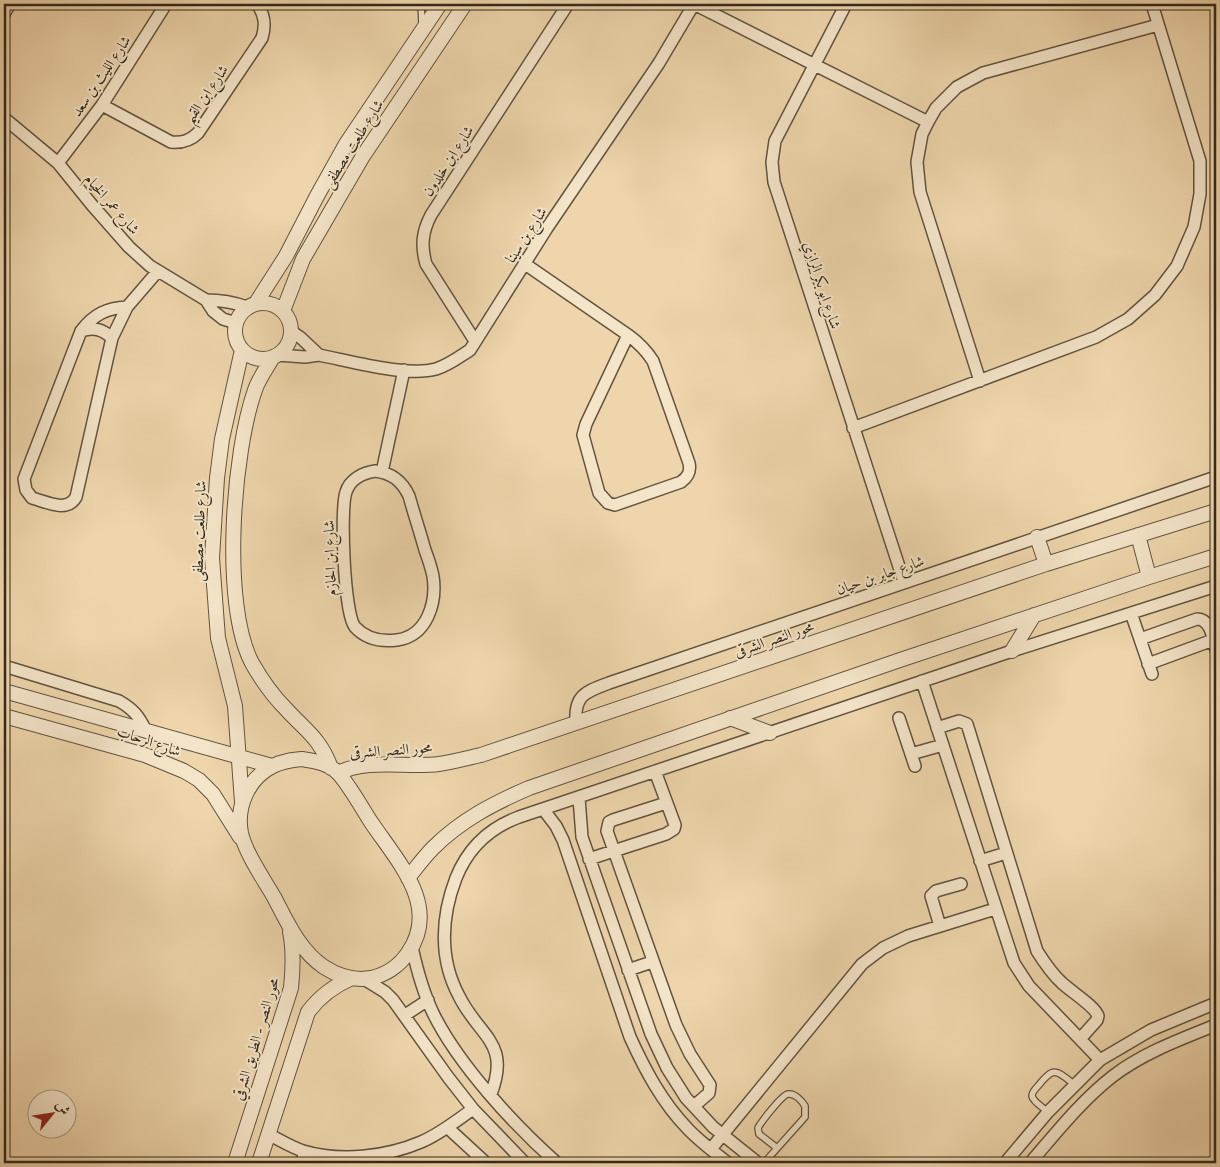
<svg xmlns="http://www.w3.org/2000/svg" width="1220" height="1167" font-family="'Sorts Mill Goudy',Amiri,serif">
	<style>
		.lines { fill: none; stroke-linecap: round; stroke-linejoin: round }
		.service-casing { stroke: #615440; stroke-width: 8 }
		.minor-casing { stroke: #615440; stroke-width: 14 }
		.tertiary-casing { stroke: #615440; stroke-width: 16 }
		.service { stroke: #f4e4c8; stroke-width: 5.5 }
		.minor { stroke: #f4e4c8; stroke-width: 11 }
		.tertiary { stroke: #f4e4c8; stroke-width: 14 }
		.labels { text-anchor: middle; stroke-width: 4; stroke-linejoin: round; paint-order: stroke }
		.street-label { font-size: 15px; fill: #32291c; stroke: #f4e4c8 }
	</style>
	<rect width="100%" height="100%" fill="#eed5ab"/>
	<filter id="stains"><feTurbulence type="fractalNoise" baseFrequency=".004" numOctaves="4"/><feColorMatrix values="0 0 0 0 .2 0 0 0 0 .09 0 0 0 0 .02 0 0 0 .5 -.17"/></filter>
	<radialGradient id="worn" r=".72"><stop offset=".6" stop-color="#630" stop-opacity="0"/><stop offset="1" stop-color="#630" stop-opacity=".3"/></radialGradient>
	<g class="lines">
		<defs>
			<path id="service" d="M421 4 422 24
				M1048 1112C1044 1108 1033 1102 1032 1096 1032 1092 1035 1089 1038 1086 1054 1066 1056 1070 1075 1085
				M299 1163 302 1151
				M764 1163 805 1117V1106C802 1101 795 1093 788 1094 782 1095 761 1122 758 1128L759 1134 777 1148"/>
			<path id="minor" d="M694 4 928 122
				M846 4 775 141 772 162 774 182 904 582
				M4 14 10 4
				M102 105 171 142C182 143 190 141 198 133L262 38C266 25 265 15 257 4
				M4 118 58 163 92 205 129 247 150 266 206 300 213 311 223 319 236 323
				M58 163 102 105 166 4
				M525 264 628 335 586 424 583 435 599 493 608 503 615 505 681 482C688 477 691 472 689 463L653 361C646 350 639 343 628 335
				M206 300C221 300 233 302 247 307
				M127 307 112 338 76 497C67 513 47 502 32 498L26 490 24 479 81 331C94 314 107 308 127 307L158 271
				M81 331C94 327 102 329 112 338
				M291 331 301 338 319 355
				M475 341 426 264C421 246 422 232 431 215L568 4
				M277 355 305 357 319 355C350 361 407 377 436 369 449 365 459 357 470 350L547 228 659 63 694 4
				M980 381 920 192 917 162 922 134 928 122 936 108 957 87 983 73 1158 25
				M853 428 1096 337 1128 319 1155 295 1177 266 1194 227 1200 194V161L1152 4
				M375 471C392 473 402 481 409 496 414 514 420 532 425 550 428 558 431 567 433 576 437 603 427 636 397 640 381 642 366 639 355 627 344 614 340 509 346 492 350 479 363 473 375 471Z
				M382 472 404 370
				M1131 613 1152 674
				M1140 639 1197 619C1211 619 1213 639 1216 650
				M1148 664 1213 640
				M4 666 119 701C133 709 139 716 146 731
				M922 681 1014 963 1029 986 1100 1060
				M899 718 915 766
				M576 723C574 695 585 692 609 683L1216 477
				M937 728 959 721 967 724 1037 951C1044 962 1051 973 1061 982 1070 991 1095 1006 1098 1016L1097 1020 1080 1039
				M911 754 943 745
				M579 798 582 837 651 1034 667 1068 686 1098 713 1127 758 1163
				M666 803 613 820 609 822 607 831 676 1025 690 1054 710 1085 709 1093 694 1106
				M543 809 556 826 563 840 630 1037C645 1070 662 1102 687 1128 699 1141 714 1152 728 1163
				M589 859 666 834 674 829 675 825 655 771
				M980 861 1006 853
				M940 926 931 896 936 891 961 884
				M412 947C417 970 423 992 433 1013 458 1064 514 1125 557 1163
				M628 970 652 962
				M364 979 385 992 393 1000 448 1077 473 1109 525 1163
				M405 1015 428 1000
				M491 1094C511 1042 479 1037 459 996 439 959 441 917 456 878 468 848 489 828 519 817L1012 651 1216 586
				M448 1128 486 1163
				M268 1134C280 1140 291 1147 303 1151 340 1162 386 1157 421 1142 440 1134 456 1121 473 1109
				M711 1149 862 964 883 948 908 936 995 909
				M1005 1163 1048 1112 1100 1060 1151 1030 1216 1003
				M1030 1163C1056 1133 1081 1101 1113 1076 1143 1053 1181 1039 1216 1025"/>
			<path id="tertiary" d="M256 303 286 256 317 196 346 144 440 4
				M235 331a28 28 0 1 1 56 0a28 28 0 1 1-56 0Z
				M283 311 303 259 363 156 465 4
				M273 357C267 368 259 378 255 390 233 452 221 604 252 663 261 679 273 696 286 709 306 731 320 738 331 768
				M1138 535 1149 577
				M1037 537 1046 564
				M1012 651 1034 615
				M4 691 272 766
				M4 716 145 755 184 771 199 780 213 794 240 837
				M730 718 770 733
				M302 759C314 761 328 763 337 772 347 781 363 810 371 822 397 861 441 906 408 953 399 966 385 975 371 978 354 981 338 976 324 967 300 951 287 922 274 897 263 878 246 854 241 833 236 807 248 778 273 766 282 761 292 760 302 759Z
				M338 773C369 758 406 768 439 764 453 762 467 758 481 755L1046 564 1216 511
				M242 802 235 706 218 638 212 558 217 478 222 439 242 350
				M408 878C416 868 424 857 433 848 461 820 494 803 529 788L900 660 1149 577 1216 556
				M235 1163 291 988C293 969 294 951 290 932
				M259 1163 308 1012C320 996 333 986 352 978"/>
		</defs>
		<use href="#service" class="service-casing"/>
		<use href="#minor" class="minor-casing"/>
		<use href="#tertiary" class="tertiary-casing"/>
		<use href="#service" class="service"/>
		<use href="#minor" class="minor"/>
		<use href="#tertiary" class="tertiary"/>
	</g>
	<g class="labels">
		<g class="street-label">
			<text transform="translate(101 76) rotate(-56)" y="5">شارع الليث بن سعد</text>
			<text transform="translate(206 94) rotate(-56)" y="5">شارع ابن القيم</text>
			<text transform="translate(353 144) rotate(-58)" y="5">شارع طلعت مصطفى</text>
			<text transform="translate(448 161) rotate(-57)" y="5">شارع ابن خلدون</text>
			<text transform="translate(112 204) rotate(49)" y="5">شارع عمر الخيام</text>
			<text transform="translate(526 235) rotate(-57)" y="5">شارع بن سينا</text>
			<text transform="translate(822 285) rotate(72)" y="5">شارع ابو بكر الرازي</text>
			<text transform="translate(199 531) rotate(-88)" y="5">شارع طلعت مصطفى</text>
			<text transform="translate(330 558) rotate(-92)" y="5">شارع ابن الحازم</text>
			<text transform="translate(880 575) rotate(-19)" y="5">شارع جابر بن حيان</text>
			<text transform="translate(774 639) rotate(-19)" y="5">محور النصر الشرقى</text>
			<text transform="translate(149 741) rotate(19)" y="5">شارع الرحاب</text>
			<text transform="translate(391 750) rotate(-4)" y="5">محور النصر الشرقى</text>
			<text transform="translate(256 1039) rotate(-73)" y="5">محور النصر - الطريق الشرقي</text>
		</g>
	</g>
	<rect width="1220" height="1167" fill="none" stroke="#eed5ab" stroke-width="20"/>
	<rect x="5" y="5" width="1210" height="1157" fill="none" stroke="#32291c" stroke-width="2.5"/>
	<rect x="10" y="10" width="1200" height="1147" fill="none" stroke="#32291c"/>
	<g transform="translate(52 1114) rotate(60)"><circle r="24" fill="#f4e4c8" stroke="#a69983"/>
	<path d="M0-4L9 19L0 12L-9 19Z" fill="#8f2418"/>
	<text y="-8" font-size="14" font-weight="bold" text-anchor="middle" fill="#32291c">ش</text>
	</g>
	<rect width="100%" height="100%" filter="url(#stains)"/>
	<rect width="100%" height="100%" fill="url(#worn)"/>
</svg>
